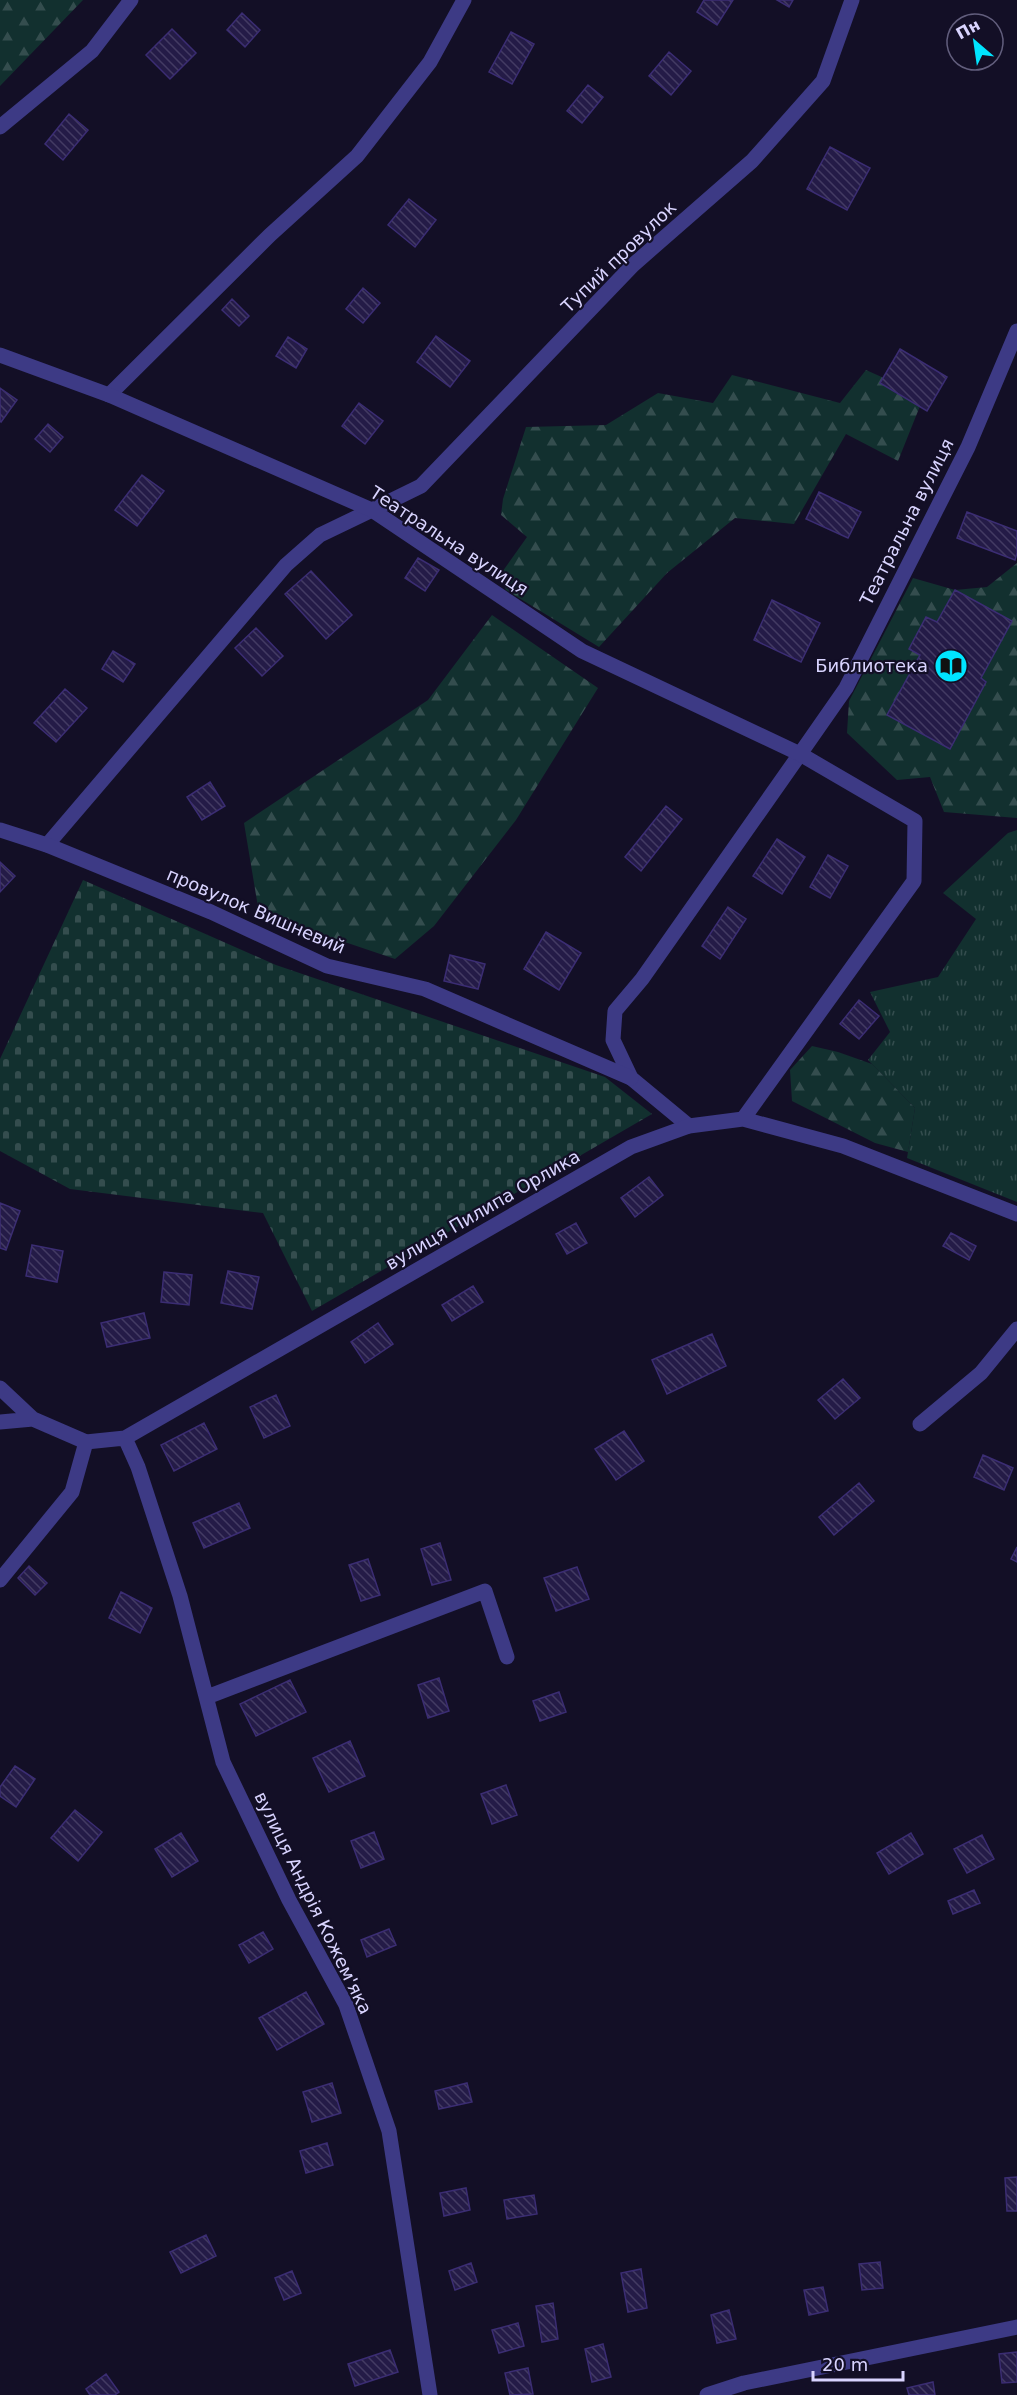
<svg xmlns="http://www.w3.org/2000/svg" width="1017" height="2395" font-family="'DejaVu Sans',sans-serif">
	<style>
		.grass { fill: url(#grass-tufts) }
		.forest { fill: url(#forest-firs) }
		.cemetery { fill: url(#cemetery-stones) }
		.building { fill: url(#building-back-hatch); stroke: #3b2d73; stroke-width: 1.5 }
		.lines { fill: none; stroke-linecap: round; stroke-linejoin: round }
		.service { stroke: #3d3a85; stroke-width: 15 }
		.minor { stroke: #3d3a85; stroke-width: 15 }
		.labels { text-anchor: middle; stroke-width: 4.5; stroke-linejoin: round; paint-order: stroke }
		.street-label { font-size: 18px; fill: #d9d4ff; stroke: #130f26 }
		.poi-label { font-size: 18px; fill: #d9d4ff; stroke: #130f26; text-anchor: end }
	</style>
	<defs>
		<pattern id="grass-tufts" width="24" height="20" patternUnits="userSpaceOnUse" patternTransform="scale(1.5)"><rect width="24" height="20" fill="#12302f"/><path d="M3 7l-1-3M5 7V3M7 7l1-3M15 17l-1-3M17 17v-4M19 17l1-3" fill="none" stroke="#344d4e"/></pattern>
		<pattern id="forest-firs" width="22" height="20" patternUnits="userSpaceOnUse" patternTransform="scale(1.5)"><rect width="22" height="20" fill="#12302f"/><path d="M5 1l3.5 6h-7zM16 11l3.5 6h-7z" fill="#344d4e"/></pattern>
		<pattern id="cemetery-stones" width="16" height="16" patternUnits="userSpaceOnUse" patternTransform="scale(1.5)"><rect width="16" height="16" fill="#12302f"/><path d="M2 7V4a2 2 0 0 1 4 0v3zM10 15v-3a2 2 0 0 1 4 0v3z" fill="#344d4e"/></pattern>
		<pattern id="building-back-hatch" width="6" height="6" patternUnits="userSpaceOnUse" patternTransform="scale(1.5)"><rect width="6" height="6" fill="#241b47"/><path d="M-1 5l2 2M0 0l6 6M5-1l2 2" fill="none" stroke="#433b63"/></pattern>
	</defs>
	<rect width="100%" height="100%" fill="#130f26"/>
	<path class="grass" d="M1017 830V1202L907 1158 915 1108 868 1060 890 1032 870 992 938 977 976 919 943 893 1008 833Z"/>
	<path class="forest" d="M0 0H83L0 86Z
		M866 370 924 396 898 461 846 434 794 524 735 518 667 573 599 647 506 590 500 575 527 537 501 515 503 499 526 427 606 425 658 393 713 403 732 375 840 403Z
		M1017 563V818L944 812 930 777 897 780 847 733 849 701 913 578 955 590 987 587Z
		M492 615 598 688 516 820 434 926 395 959 259 913 244 823 428 700Z
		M812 1046 838 1052 872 1064 915 1108 908 1152 875 1143 792 1101 790 1070Z"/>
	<path class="cemetery" d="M83 880 276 965 605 1077 652 1114 312 1311 263 1213 70 1189 0 1151V1059Z"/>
	<path class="building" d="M704 0H733L717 25 697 12Z
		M777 0H793L789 7Z
		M242 13 260 30 245 47 227 30Z
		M172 29 196 53 170 79 146 55Z
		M511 32 534 44 512 84 489 72Z
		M669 52 691 71 671 95 649 76Z
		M588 85 603 97 582 123 567 111Z
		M69 114 88 130 63 160 45 144Z
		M830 147 870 168 847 210 807 189Z
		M409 199 436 220 415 247 388 225Z
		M363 288 380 303 363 323 346 309Z
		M232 299 249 316 239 326 222 310Z
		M436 336 470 361 450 387 417 362Z
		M288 337 307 349 296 368 276 356Z
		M900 349 947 377 927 411 880 383Z
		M0 388 17 400 1 422 0 421Z
		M359 403 383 421 365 444 342 426Z
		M48 424 63 437 50 452 35 439Z
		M142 475 164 491 137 526 115 510Z
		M819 492 861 512 848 538 806 519Z
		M967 512 1017 531V553L1015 560 957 538Z
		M418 558 439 570 425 591 405 578Z
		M311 571 352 615 326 639 285 594Z
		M955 590 1012 621 981 678 986 682 950 749 887 715 920 655 909 649 926 617 937 622Z
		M772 600 820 623 801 662 754 640Z
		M256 628 283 656 262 676 235 648Z
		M113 651 135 664 123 682 102 669Z
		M65 689 87 708 56 742 34 723Z
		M210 782 225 806 202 820 187 797Z
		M666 806 682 819 641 871 625 857Z
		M777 839 805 857 782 894 753 876Z
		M828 855 848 866 830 898 810 887Z
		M0 862 15 876 0 892Z
		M728 907 746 919 720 959 702 946Z
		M546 932 581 953 559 990 524 969Z
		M450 955 485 964 478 989 444 981Z
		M859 1000 879 1016 859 1039 840 1024Z
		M649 1177 663 1195 635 1217 621 1198Z
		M0 1203 20 1211 6 1250 0 1248Z
		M576 1223 587 1243 567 1254 556 1234Z
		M951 1233 976 1246 969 1260 943 1246Z
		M32 1245 63 1251 57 1282 26 1276Z
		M228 1271 259 1277 252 1309 221 1303Z
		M164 1272 192 1275 189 1305 161 1302Z
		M473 1286 483 1302 452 1321 442 1305Z
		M144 1313 150 1338 107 1347 101 1323Z
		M378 1323 393 1344 365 1363 351 1342Z
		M712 1334 726 1366 667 1394 652 1360Z
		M843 1379 860 1398 835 1419 818 1400Z
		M276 1395 290 1426 264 1438 250 1407Z
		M204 1423 217 1449 174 1471 161 1445Z
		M624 1431 644 1461 616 1480 595 1449Z
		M983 1455 1013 1468 1004 1490 974 1477Z
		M859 1483 874 1501 834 1535 819 1517Z
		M239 1503 250 1528 204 1548 193 1523Z
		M440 1543 451 1580 432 1585 421 1549Z
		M1017 1547V1562L1011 1559Z
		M368 1559 380 1595 361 1601 349 1565Z
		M29 1566 47 1583 35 1595 18 1578Z
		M577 1567 589 1599 556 1611 544 1578Z
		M121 1592 152 1608 140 1633 109 1618Z
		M439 1678 449 1711 428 1718 418 1685Z
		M290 1680 306 1712 256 1736 240 1704Z
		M559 1692 566 1712 540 1721 533 1701Z
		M350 1741 365 1776 329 1792 313 1758Z
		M15 1766 35 1779 16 1807 0 1796V1787Z
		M506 1785 517 1815 492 1824 481 1794Z
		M75 1810 102 1832 78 1861 51 1838Z
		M374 1832 384 1859 361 1868 351 1841Z
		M181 1833 198 1861 172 1877 155 1849Z
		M911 1833 923 1854 889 1874 877 1853Z
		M982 1835 994 1859 967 1873 954 1849Z
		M974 1890 980 1903 953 1914 948 1901Z
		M389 1929 396 1945 367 1957 361 1940Z
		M263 1932 273 1949 249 1963 239 1945Z
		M306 1992 324 2024 277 2050 259 2018Z
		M332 2083 341 2113 312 2122 303 2092Z
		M467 2083 472 2102 439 2109 435 2091Z
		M327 2143 333 2165 306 2173 300 2151Z
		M1017 2177V2211H1007L1005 2178Z
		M466 2188 470 2210 444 2216 440 2193Z
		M534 2195 537 2214 507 2219 504 2200Z
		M206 2235 216 2256 181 2273 170 2252Z
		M880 2262 883 2288 862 2290 859 2264Z
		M471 2263 477 2282 455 2290 449 2271Z
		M641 2269 647 2308 628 2312 621 2273Z
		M292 2271 301 2293 284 2300 275 2278Z
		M823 2287 828 2311 809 2315 804 2290Z
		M553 2303 558 2339 542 2342 536 2306Z
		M729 2310 736 2339 717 2343 711 2315Z
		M518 2323 524 2346 499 2353 492 2330Z
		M603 2344 611 2377 592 2382 585 2349Z
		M390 2350 398 2372 355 2386 348 2364Z
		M1017 2352V2382L1002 2383 999 2354Z
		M528 2368 533 2394 510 2395 505 2373Z
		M106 2374 119 2392 115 2395H90L86 2389Z
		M933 2382 935 2395H909L907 2388Z"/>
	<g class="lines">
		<path class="service" d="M109 395 270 235 357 156 430 62 464 0
			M47 845 286 565 320 535 372 510
			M689 1126 631 1078 613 1040 615 1011 642 979 800 754"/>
		<path class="minor" d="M0 127 92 51 131 0
			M0 355 109 395 372 510 582 651 800 754 915 821 914 881 743 1119
			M372 510 421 486 633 265 752 161 823 81 852 0
			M800 754 846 688 968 447 1017 331
			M0 830 47 845 211 912 327 966 425 989 631 1078
			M0 1388 33 1419 86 1442 125 1438 631 1147 689 1126 743 1119 843 1146 1017 1214
			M0 1422 33 1419
			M920 1424 981 1373 1017 1329
			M125 1438 138 1467 180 1596 223 1762 289 1900 346 2005 389 2131 430 2395
			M0 1580 72 1492 86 1442
			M207 1697 485 1591 507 1657
			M707 2395 744 2383 1017 2327"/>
	</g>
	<defs>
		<symbol id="library-disc" viewBox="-11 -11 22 22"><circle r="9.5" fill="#00e5ff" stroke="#130f26"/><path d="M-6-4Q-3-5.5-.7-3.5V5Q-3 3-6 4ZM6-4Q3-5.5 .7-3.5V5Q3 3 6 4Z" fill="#111"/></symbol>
	</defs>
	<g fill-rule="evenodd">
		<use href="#library-disc" x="932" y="647" width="38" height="38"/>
	</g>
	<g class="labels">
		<g class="street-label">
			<text transform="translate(619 257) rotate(-44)" y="6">Тупий провулок</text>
			<text transform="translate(907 522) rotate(-63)" y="6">Театральна вулиця</text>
			<text transform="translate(449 541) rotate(33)" y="6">Театральна вулиця</text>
			<text transform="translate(256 911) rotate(23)" y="6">провулок Вишневий</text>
			<text transform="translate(483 1210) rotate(-30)" y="6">вулиця Пилипа Орлика</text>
			<text transform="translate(313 1903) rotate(64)" y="6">вулиця Андрія Кожем'яка</text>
		</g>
		<g class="poi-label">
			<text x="928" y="672">Библиотека</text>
		</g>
	</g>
	<g transform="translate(975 42) rotate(331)"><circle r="28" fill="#130f26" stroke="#625e7d" stroke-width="1.5"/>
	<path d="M0-4.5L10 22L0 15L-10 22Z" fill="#00e5ff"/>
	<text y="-9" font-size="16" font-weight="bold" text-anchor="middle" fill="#d9d4ff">Пн</text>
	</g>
	<path d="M813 2371v9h90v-9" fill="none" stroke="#d9d4ff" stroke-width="3"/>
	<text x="822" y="2371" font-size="18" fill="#d9d4ff" stroke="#130f26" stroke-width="4.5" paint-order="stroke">20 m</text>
</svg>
